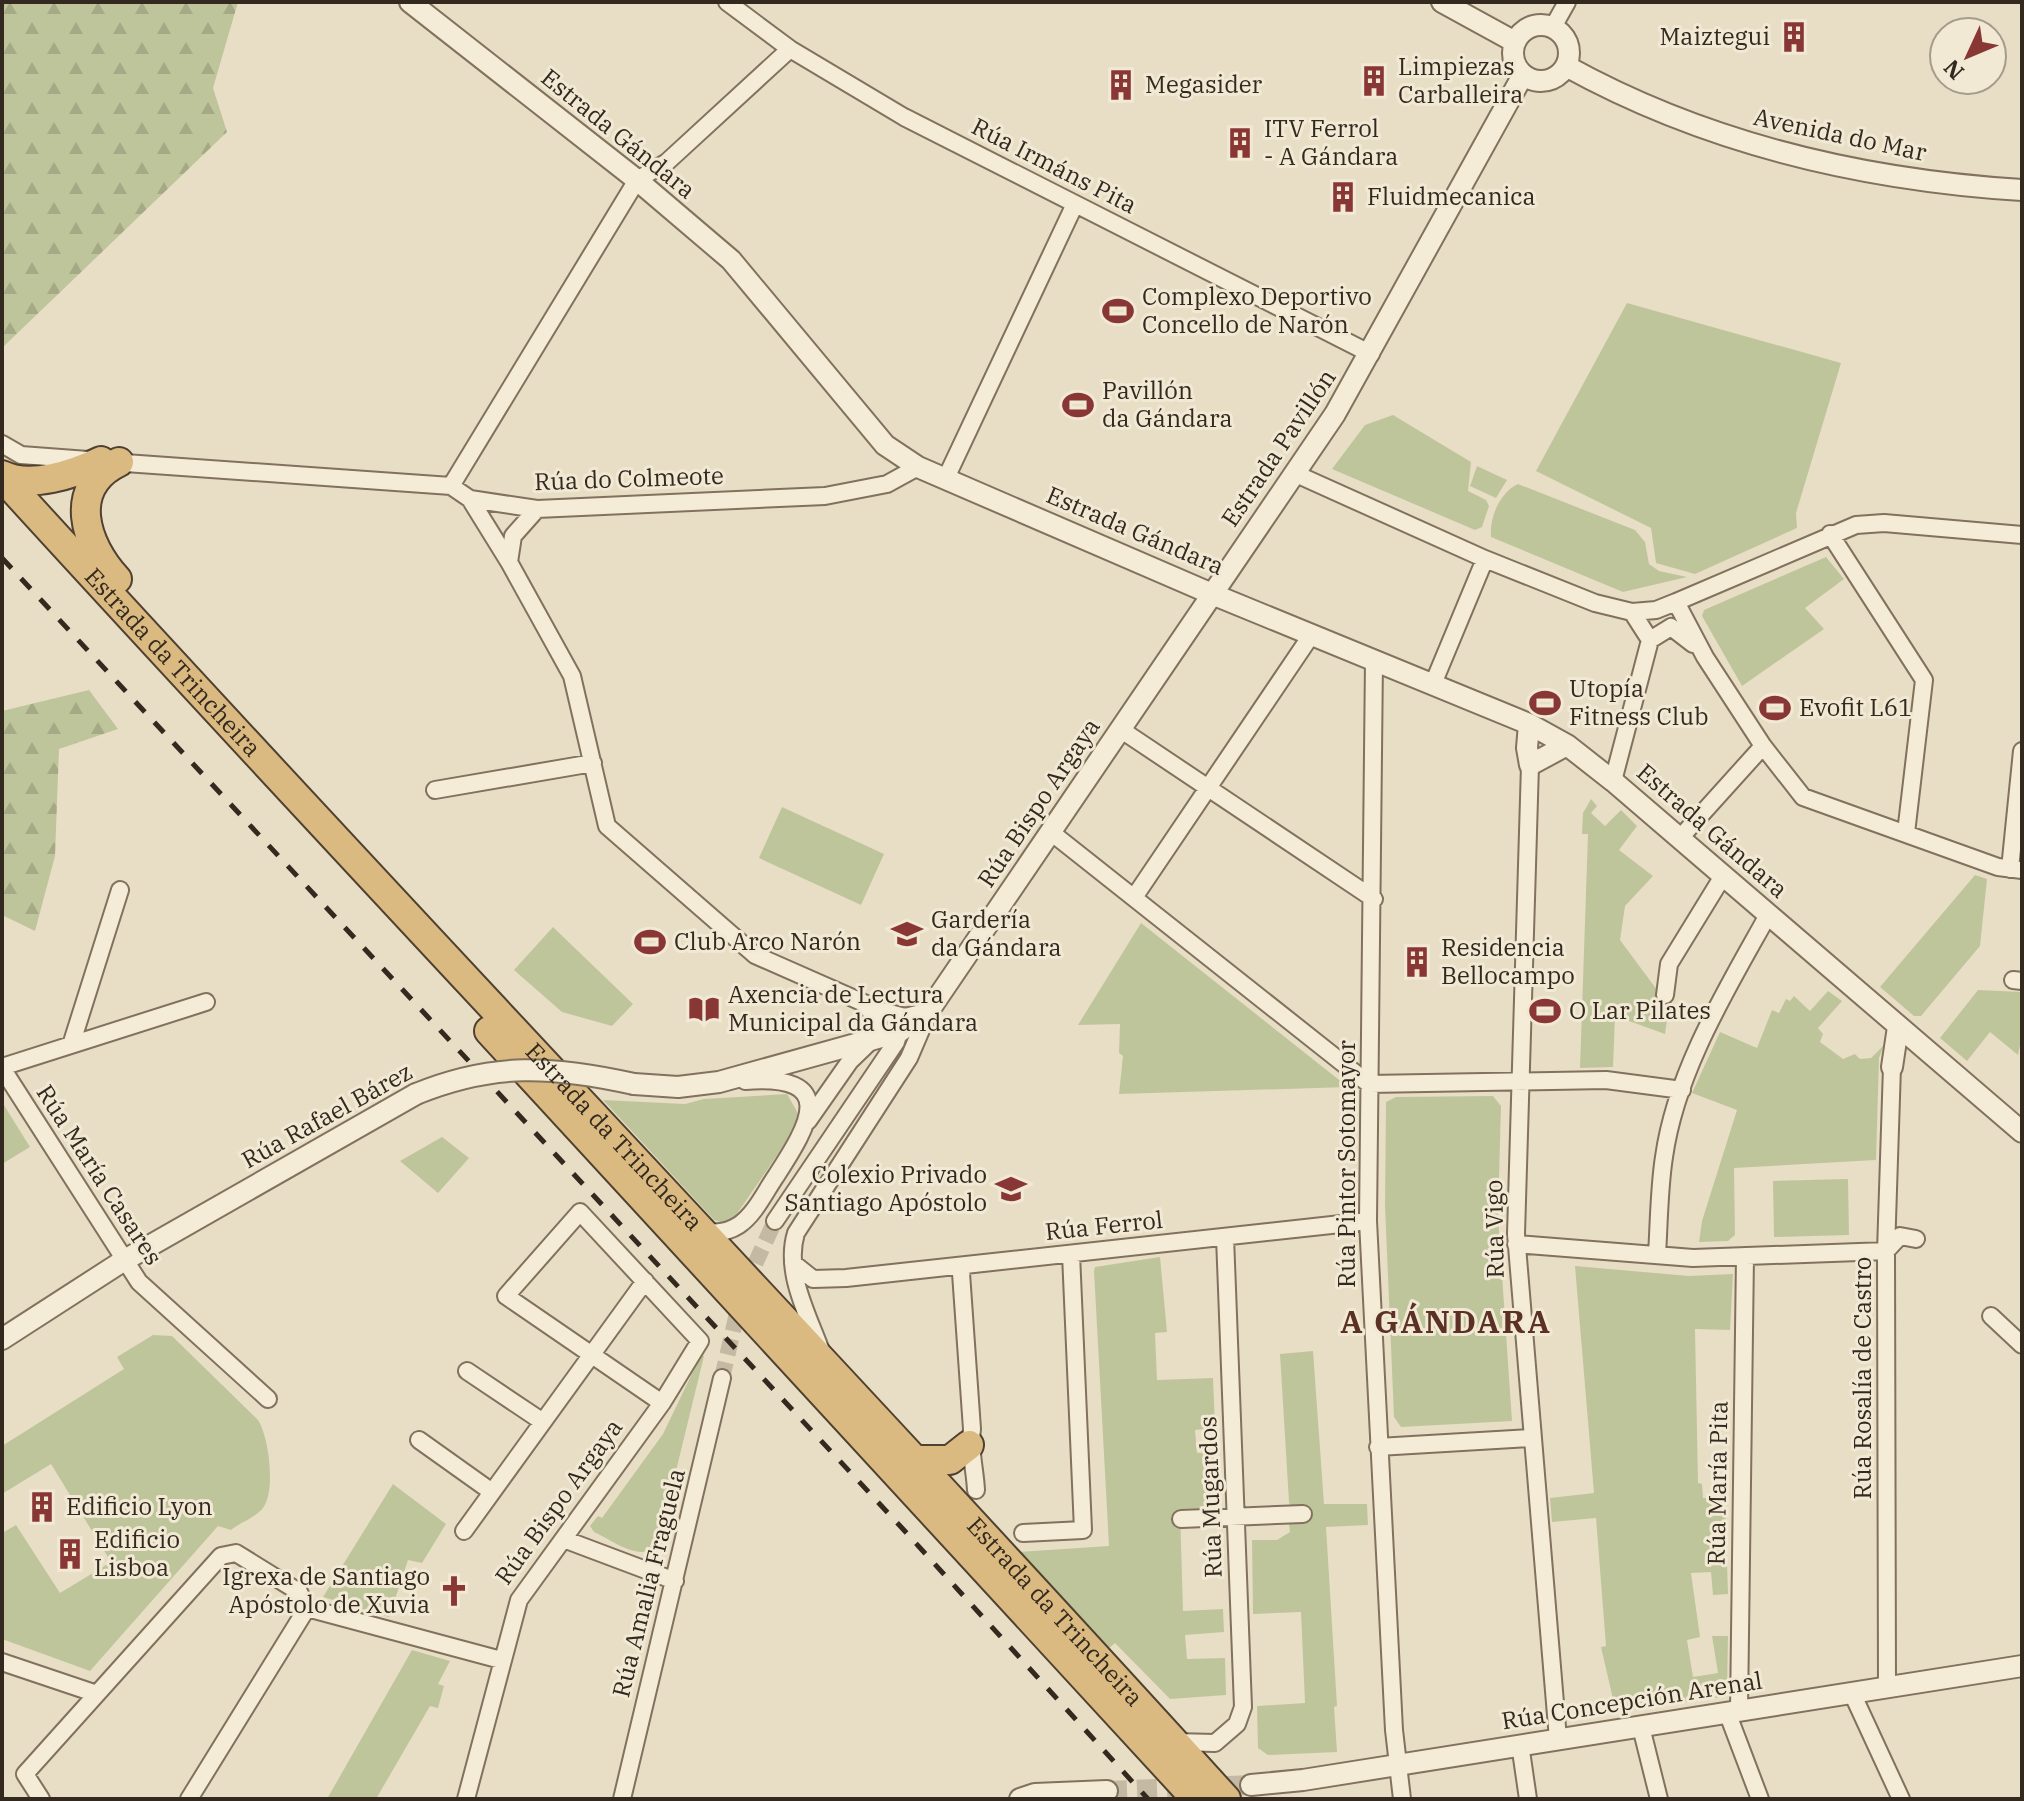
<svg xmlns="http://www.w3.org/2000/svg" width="2024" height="1801" font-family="'IBM Plex Serif',serif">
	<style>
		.green { fill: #bfc59b }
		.forest { fill: url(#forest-firs) }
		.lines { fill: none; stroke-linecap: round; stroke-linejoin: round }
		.minor-tunnel { stroke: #c4baa4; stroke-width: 16; stroke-dasharray: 16 8; stroke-linecap: butt }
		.tertiary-tunnel { stroke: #c4baa4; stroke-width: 20; stroke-dasharray: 20 10; stroke-linecap: butt }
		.minor-casing { stroke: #81715d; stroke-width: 20 }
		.tertiary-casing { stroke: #81715d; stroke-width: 24 }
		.trunk-casing { stroke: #4f4031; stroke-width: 32 }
		.minor { stroke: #f4ecd7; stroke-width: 16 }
		.tertiary { stroke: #f4ecd7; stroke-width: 20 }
		.trunk { stroke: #daba81; stroke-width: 28 }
		.rail { stroke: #33291f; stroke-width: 5; stroke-dasharray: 14 14; stroke-linecap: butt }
		.tertiary-bridge-casing { stroke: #81715d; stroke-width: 24; stroke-linecap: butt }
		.tertiary-bridge { stroke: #f4ecd7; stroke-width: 20 }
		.labels { text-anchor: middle; stroke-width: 6; stroke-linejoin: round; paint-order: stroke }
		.poi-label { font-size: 24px; fill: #33291f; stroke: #f1e9d4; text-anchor: start }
		.street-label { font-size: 24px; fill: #33291f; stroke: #f1e9d4 }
		.district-label { font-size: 32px; font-weight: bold; letter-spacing: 2px; fill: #5a3124; stroke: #f1e9d4 }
	</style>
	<defs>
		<pattern id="forest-firs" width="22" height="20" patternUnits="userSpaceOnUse" patternTransform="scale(2)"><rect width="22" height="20" fill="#bfc59b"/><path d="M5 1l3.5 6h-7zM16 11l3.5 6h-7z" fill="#a5a985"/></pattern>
	</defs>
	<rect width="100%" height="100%" fill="#e8dec5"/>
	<path class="green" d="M1627 303 1841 363 1796 513 1797 528 1695 574 1656 563 1651 528 1536 471Z
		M1393 415 1471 462 1468 491 1486 500 1489 506 1482 527 1475 530 1332 469 1365 425Z
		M1477 466 1507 480 1496 498 1470 486Z
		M1518 484 1635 530 1645 542 1649 564 1659 571 1687 577 1623 592 1491 537C1489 518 1500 492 1518 484Z
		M1826 557 1844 579 1805 608 1824 629 1742 686 1702 616 1704 610Z
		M1591 799 1597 806 1591 813 1605 826 1621 810 1637 826 1619 850 1653 876 1625 906 1620 940 1669 1006 1665 1034 1615 1016 1613 1067 1580 1068 1588 834H1582L1583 813Z
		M782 807 884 854 861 905 759 858Z
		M1975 875 1987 879 1980 946 1921 1016H1914L1880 987Z
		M1141 923 1348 1087 1119 1094 1123 1056 1119 1053 1120 1024 1078 1025Z
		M553 927 633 1004 612 1026 562 1012 514 970Z
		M1978 990 2022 992V1036L2018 1055 1990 1032 1967 1061 1940 1038Z
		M1828 991 1842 1001 1818 1028 1823 1034 1820 1042 1843 1059 1855 1054 1860 1059 1871 1058 1884 1045 1879 1058 1876 1160 1734 1168 1735 1235 1728 1241 1699 1242 1702 1221 1737 1110 1692 1093 1720 1032 1757 1048 1772 1010 1779 1013 1786 999 1790 1001 1794 996 1810 1011Z
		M787 1094 799 1115 796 1128 734 1218 723 1223 714 1220 603 1100 685 1104 704 1099Z
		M1493 1096 1501 1106 1498 1216 1512 1421 1401 1427 1394 1417 1385 1206 1386 1102 1396 1097Z
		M2 1102 30 1147 2 1164Z
		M442 1137 469 1158 438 1193 400 1161Z
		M1848 1179 1849 1235 1774 1237 1773 1181Z
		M1160 1257 1167 1332 1155 1333 1157 1380 1213 1378 1215 1428 1195 1430 1197 1453 1216 1452 1219 1508 1180 1509 1183 1611 1223 1609 1224 1632 1185 1635 1187 1659 1225 1658 1226 1695 1170 1699 1115 1643 1108 1649 1018 1552 1109 1546 1094 1271 1095 1267Z
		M1575 1266 1689 1276 1733 1274 1730 1330 1695 1329 1698 1483 1702 1484 1703 1498 1725 1499 1728 1594 1713 1595 1711 1572 1691 1573 1700 1637 1687 1640 1693 1677 1718 1673 1712 1636H1728L1727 1693 1723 1697 1616 1712 1601 1647 1606 1646 1596 1518 1552 1522 1550 1498 1594 1493Z
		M153 1335 172 1336 258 1420C269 1437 276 1491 263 1508 255 1518 241 1522 231 1530L218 1526 90 1671 2 1639V1533L16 1525 60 1593 111 1562 51 1464 2 1494V1446L124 1369 117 1357Z
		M1313 1351 1324 1504H1367L1368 1525 1326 1527 1337 1706 1334 1707 1337 1752 1268 1755 1258 1748 1257 1706 1305 1703 1301 1612 1253 1614 1252 1540H1277L1290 1532 1289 1524 1295 1522 1289 1502 1280 1354Z
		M701 1355 704 1356 658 1545C640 1563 614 1541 594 1532L590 1526 598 1516 602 1518 663 1434Z
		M393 1484 446 1524 422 1563 408 1560 389 1617 323 1597Z
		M412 1650 450 1661 438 1684 444 1686 438 1708 430 1706 376 1799H327Z"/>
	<path class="forest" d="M2 2H238L213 88 227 132 2 348Z
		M89 690 118 729 59 749 55 856 35 931 2 915V711Z"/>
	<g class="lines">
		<path class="minor-tunnel" d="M722 1378 742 1292 775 1221"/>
		<path class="tertiary-tunnel" d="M1107 1791 1251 1785"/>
		<defs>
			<path id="minor" d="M727 2 790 49 904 117 1371 354
				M1553 27 1567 2
				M2 444 21 455 88 460
				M111 462 451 486 470 499 537 509 825 496 887 484 918 467
				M1296 474 1485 559 1595 603 1632 612 1656 610 1676 602 1856 525 1884 523 2022 535
				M946 478 1075 204
				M451 486 637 180 667 162 790 49
				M470 499 509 562 572 676 607 826 755 955 882 1011 905 1017 925 1012
				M1830 534 1924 680 1906 833
				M509 562 513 536 537 509
				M1676 602 1705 657 1763 746 1680 838
				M1650 640 1671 627 1693 644
				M1374 660 1368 1221 1394 1730 1402 1799
				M1433 684 1485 559
				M1120 729 1374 899
				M1763 746 1803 797 1998 867 2022 870
				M1530 765 1516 1234 1558 1739
				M1613 781 1650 640 1632 612
				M435 790 593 763
				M1052 833 1369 1084 1606 1080 1682 1090
				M2010 869 2022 751
				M1135 896 1312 634
				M2013 980 2022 981
				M1665 995 1669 964 1723 876
				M72 1042 120 890
				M2 1067 206 1002
				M2 1068 139 1282 268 1399
				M808 1121 850 1061 877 1035 878 1023 866 1005
				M775 1221 896 1042 899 1032
				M703 1231C715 1234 728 1232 739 1225 755 1214 765 1192 776 1176 810 1124 839 1074 745 1081
				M1516 1244 1693 1258 1886 1251
				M1886 1251 1900 1236 1916 1239
				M1657 1255C1659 1223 1659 1189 1664 1157 1676 1071 1727 989 1768 915
				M793 1263 813 1279 846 1278 1368 1221
				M964 1266 961 1273 972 1429C969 1449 975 1469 976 1490
				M1991 1316 2022 1345
				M821 1351C808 1315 784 1272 796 1233L909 1058 930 1009
				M467 1371 543 1422
				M419 1440 492 1492
				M1378 1447 1531 1438
				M1181 1519 1303 1514
				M464 1531 645 1281
				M1023 1533 1083 1530 1071 1254
				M566 1540 675 1581
				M2 1662 97 1694
				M1887 1688 1886 1251 1892 1067
				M1852 1693 1901 1799
				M1739 1710 1745 1256
				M1727 1712 1760 1799
				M1641 1727 1659 1799
				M1175 1742 1215 1743 1237 1724 1243 1707 1225 1237
				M1520 1744 1528 1799
				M41 1799 25 1774 221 1556 236 1553 299 1592 307 1608 501 1660
				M189 1799 307 1608
				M466 1799 519 1600 662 1403 700 1341 580 1212 506 1296 662 1403
				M622 1799 722 1378"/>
			<path id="tertiary" d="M410 2 637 180 731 260 885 445 918 467 1212 594 1529 724 1567 745 1613 781 2022 1132
				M1442 2 1515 42
				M1513 53a28 28 0 1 1 56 0a28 28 0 1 1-56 0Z
				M1566 66C1707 144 1862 180 2022 190
				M1529 724 1527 748 1530 765 1567 745
				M1892 1067 1898 1027
				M634 1084 678 1087 719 1082 899 1032 930 1009 1335 414 1523 75
				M2 1339 123 1261 416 1094
				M1251 1785 1303 1780 2022 1666
				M1020 1799 1035 1794 1107 1791"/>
			<g id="trunk">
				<path d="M2 475C30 489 74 474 101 461"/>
				<path id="s1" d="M2 477C407 921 822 1354 1226 1799"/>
				<path d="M117 579C85 545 66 487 119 462"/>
				<path d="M489 1031 1196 1799"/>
				<path d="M916 1460H950L969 1445"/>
			</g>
		</defs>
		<use href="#minor" class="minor-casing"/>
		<use href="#tertiary" class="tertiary-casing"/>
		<use href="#trunk" class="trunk-casing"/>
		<use href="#minor" class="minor"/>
		<use href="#tertiary" class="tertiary"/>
		<use href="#trunk" class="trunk"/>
		<path class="rail" d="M2 558 902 1528 1148 1799"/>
		<defs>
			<path id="tertiary-bridge" d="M416 1094C494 1062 553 1066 634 1084"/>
		</defs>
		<use href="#tertiary-bridge" class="tertiary-bridge-casing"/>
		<use href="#tertiary-bridge" class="tertiary-bridge"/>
	</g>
	<defs>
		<symbol id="building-bare" viewBox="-9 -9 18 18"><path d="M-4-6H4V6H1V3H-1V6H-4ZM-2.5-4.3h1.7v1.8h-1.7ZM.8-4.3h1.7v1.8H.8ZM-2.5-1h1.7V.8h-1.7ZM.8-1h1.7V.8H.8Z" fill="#883735" stroke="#f1e9d4" stroke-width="2.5" paint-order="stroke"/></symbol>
		<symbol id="stadium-bare" viewBox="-9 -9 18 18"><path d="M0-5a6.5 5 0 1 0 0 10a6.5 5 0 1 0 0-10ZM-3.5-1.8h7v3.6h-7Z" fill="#883735" stroke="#f1e9d4" stroke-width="2.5" paint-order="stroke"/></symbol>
		<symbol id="school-bare" viewBox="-9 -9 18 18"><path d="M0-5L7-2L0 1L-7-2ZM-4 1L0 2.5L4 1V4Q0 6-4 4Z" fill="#883735" stroke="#f1e9d4" stroke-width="2.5" paint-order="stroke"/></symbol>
		<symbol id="library-bare" viewBox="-9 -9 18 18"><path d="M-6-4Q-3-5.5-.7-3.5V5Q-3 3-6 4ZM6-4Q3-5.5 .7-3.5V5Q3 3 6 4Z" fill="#883735" stroke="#f1e9d4" stroke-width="2.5" paint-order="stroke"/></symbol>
		<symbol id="church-bare" viewBox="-9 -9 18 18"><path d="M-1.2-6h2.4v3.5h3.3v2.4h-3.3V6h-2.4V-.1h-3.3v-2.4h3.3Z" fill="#883735" stroke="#f1e9d4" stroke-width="2.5" paint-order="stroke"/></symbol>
	</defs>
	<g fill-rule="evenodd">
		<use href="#building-bare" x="1772" y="15" width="44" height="44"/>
		<use href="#building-bare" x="1352" y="59" width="44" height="44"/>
		<use href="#building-bare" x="1099" y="63" width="44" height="44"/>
		<use href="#building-bare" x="1218" y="121" width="44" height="44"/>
		<use href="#building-bare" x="1321" y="175" width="44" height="44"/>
		<use href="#stadium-bare" x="1096" y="289" width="44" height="44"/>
		<use href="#stadium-bare" x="1056" y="383" width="44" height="44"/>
		<use href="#stadium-bare" x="1523" y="681" width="44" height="44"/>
		<use href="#stadium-bare" x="1753" y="686" width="44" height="44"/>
		<use href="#school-bare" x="885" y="912" width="44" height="44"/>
		<use href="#stadium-bare" x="628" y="920" width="44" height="44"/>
		<use href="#building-bare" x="1395" y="940" width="44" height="44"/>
		<use href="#library-bare" x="682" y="987" width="44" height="44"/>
		<use href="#stadium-bare" x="1523" y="989" width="44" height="44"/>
		<use href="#school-bare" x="989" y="1167" width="44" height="44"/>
		<use href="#building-bare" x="20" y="1485" width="44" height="44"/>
		<use href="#building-bare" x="48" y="1532" width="44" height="44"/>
		<use href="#church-bare" x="432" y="1569" width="44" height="44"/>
	</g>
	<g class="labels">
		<g class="poi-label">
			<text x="1770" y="45" text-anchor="end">Maiztegui</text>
			<text x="1398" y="75">Limpiezas<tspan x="1398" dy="28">Carballeira</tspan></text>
			<text x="1145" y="93">Megasider</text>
			<text x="1264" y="137">ITV Ferrol<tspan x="1264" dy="28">- A Gándara</tspan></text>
			<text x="1367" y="205">Fluidmecanica</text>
			<text x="1142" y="305">Complexo Deportivo<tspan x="1142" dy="28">Concello de Narón</tspan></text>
			<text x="1102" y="399">Pavillón<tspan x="1102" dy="28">da Gándara</tspan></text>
			<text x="1569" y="697">Utopía<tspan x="1569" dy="28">Fitness Club</tspan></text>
			<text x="1799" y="716">Evofit L61</text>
			<text x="931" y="928">Gardería<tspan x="931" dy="28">da Gándara</tspan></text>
			<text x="674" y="950">Club Arco Narón</text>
			<text x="1441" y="956">Residencia<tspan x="1441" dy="28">Bellocampo</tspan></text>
			<text x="728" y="1003">Axencia de Lectura<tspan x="728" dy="28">Municipal da Gándara</tspan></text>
			<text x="1569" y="1019">O Lar Pilates</text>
			<text x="987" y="1183" text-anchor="end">Colexio Privado<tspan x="987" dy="28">Santiago Apóstolo</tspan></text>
			<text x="66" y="1515">Edificio Lyon</text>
			<text x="94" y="1548">Edificio<tspan x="94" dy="28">Lisboa</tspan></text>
			<text x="430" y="1585" text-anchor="end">Igrexa de Santiago<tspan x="430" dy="28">Apóstolo de Xuvia</tspan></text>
		</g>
		<g class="street-label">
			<text transform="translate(618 134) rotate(39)" y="8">Estrada Gándara</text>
			<text transform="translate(1840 135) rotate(12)" y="8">Avenida do Mar</text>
			<text transform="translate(1054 166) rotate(27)" y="8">Rúa Irmáns Pita</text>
			<text transform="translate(1279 448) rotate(-56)" y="8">Estrada Pavillón</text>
			<text transform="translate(629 479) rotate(-2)" y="8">Rúa do Colmeote</text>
			<text transform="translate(1135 531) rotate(23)" y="8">Estrada Gándara</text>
			<text dy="8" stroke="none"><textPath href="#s1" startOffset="252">Estrada da Trincheira</textPath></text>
			<text transform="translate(1039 803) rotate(-56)" y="8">Rúa Bispo Argaya</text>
			<text transform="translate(1712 831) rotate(41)" y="8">Estrada Gándara</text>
			<text transform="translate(327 1116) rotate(-29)" y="8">Rúa Rafael Bárez</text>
			<text dy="8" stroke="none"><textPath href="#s1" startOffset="900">Estrada da Trincheira</textPath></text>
			<text transform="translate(1347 1164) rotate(-90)" y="8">Rúa Pintor Sotomayor</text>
			<text transform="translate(99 1175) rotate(57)" y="8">Rúa María Casares</text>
			<text transform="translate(1104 1226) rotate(-6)" y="8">Rúa Ferrol</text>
			<text transform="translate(1495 1229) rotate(-91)" y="8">Rúa Vigo</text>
			<text transform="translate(1863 1378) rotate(-90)" y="8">Rúa Rosalía de Castro</text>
			<text transform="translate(1718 1483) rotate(-89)" y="8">Rúa María Pita</text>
			<text transform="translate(1211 1497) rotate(-92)" y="8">Rúa Mugardos</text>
			<text transform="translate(559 1502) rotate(-54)" y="8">Rúa Bispo Argaya</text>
			<text transform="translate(649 1583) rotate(-76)" y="8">Rúa Amalia Fraguela</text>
			<text dy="8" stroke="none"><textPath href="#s1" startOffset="1548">Estrada da Trincheira</textPath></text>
			<text transform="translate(1632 1701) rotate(-9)" y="8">Rúa Concepción Arenal</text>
		</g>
		<g class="district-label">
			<text x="1446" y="1333">A GÁNDARA</text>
		</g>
	</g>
	<rect width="2024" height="1801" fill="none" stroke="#33291f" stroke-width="8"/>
	<g transform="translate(1968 56) rotate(226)"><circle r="38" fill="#f1e9d4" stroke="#a59c8c" stroke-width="2"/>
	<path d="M0-6L14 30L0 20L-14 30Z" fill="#883735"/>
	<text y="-12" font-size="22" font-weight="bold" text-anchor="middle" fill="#33291f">N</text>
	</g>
</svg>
